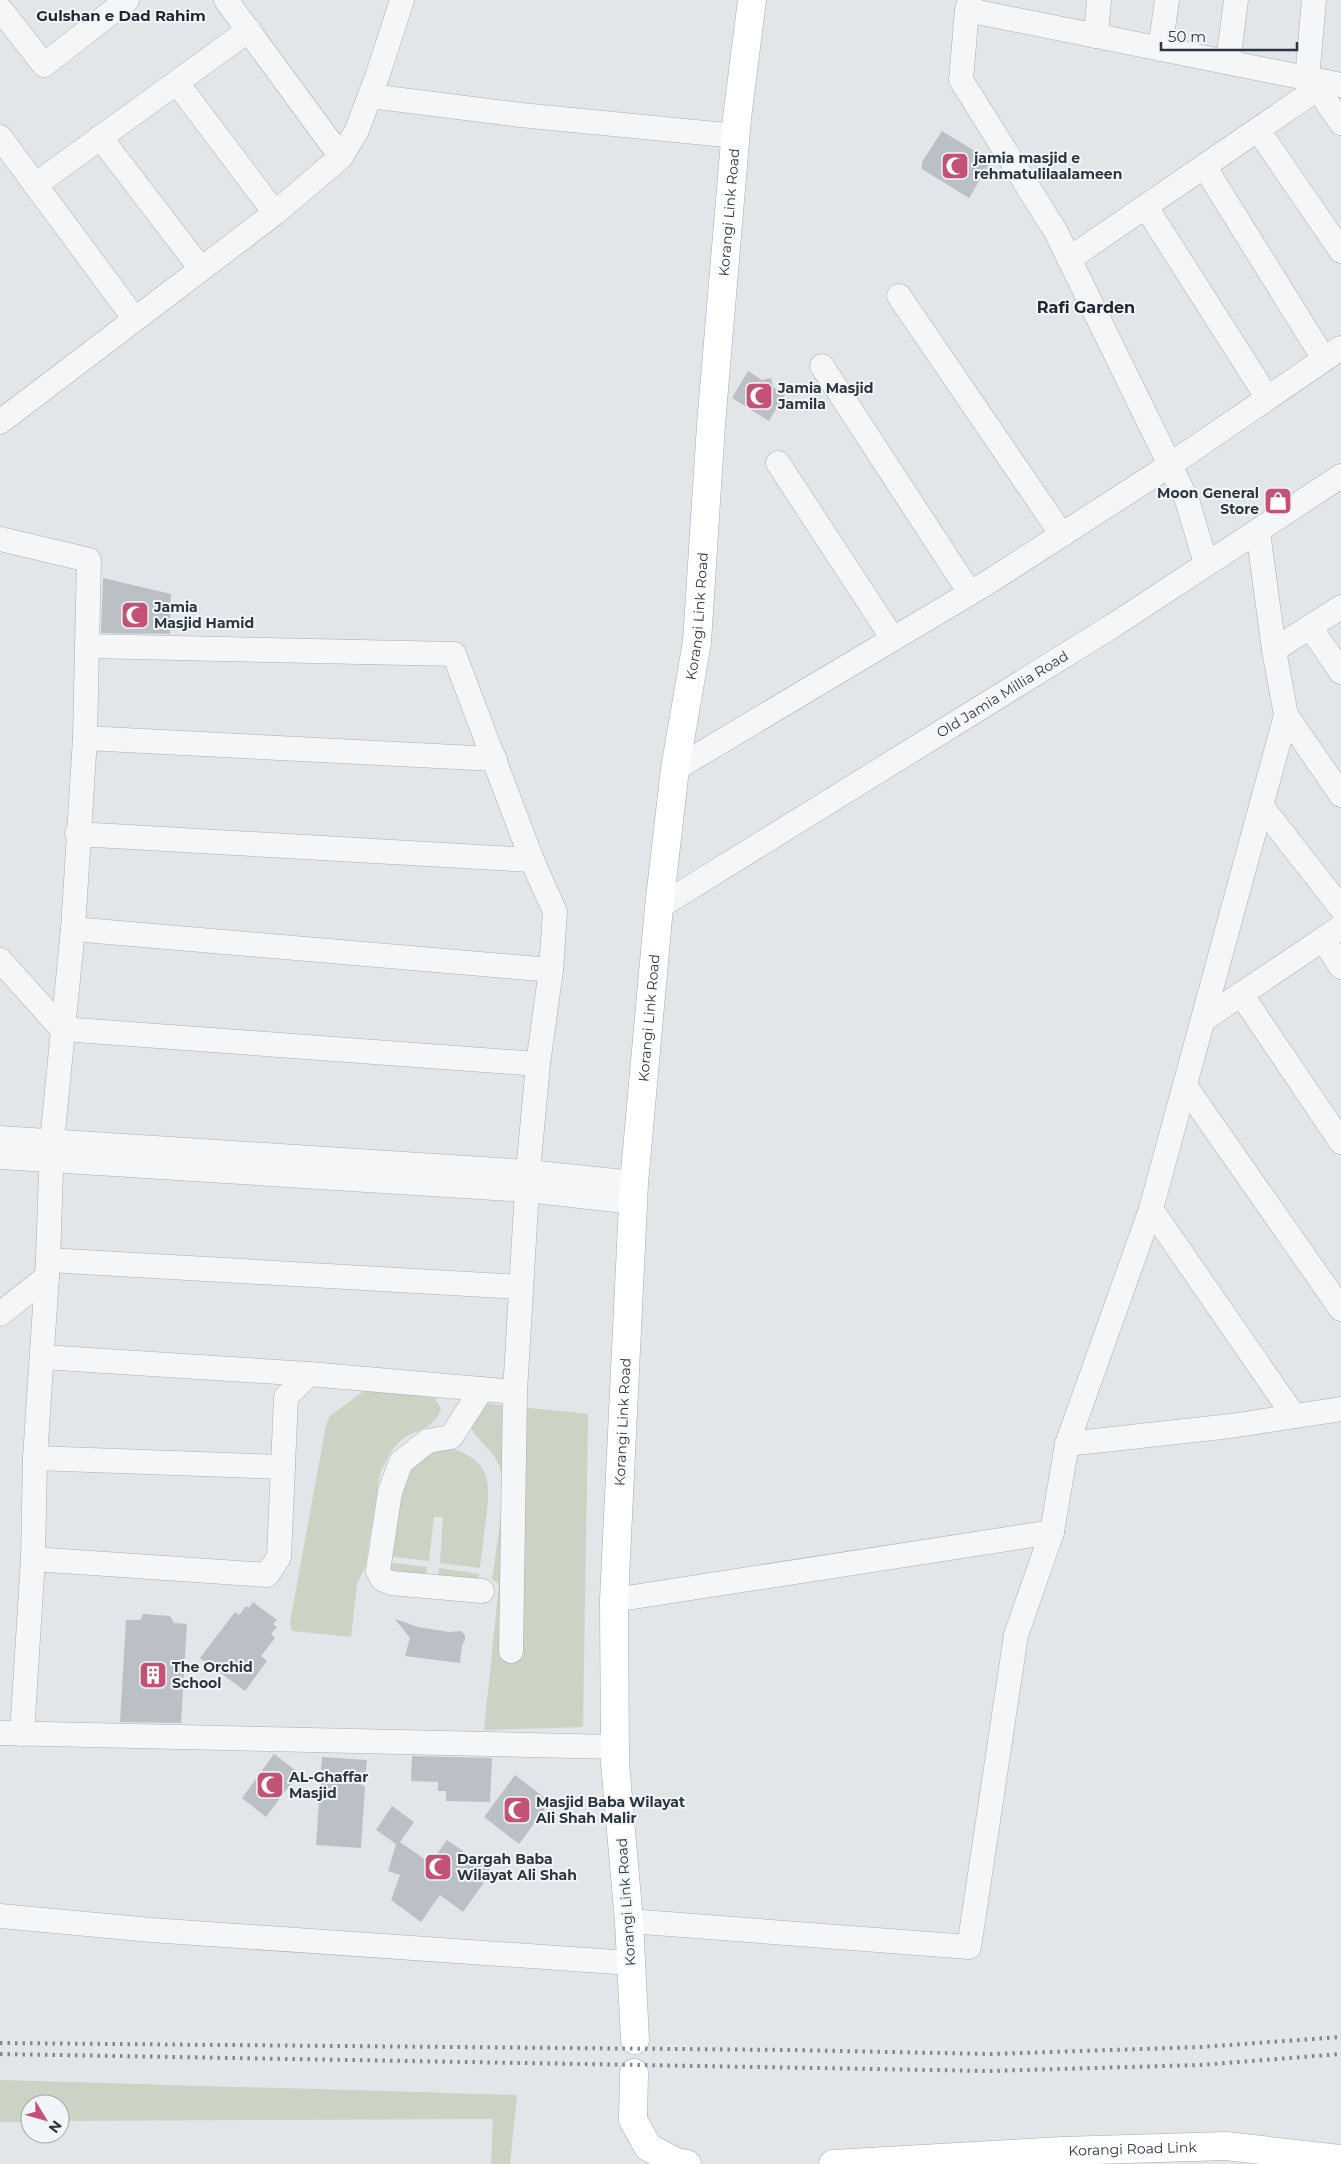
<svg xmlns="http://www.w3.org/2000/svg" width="1341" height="2164" font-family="Montserrat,sans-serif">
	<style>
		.green { fill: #cad3c4 }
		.building { fill: #bac0c6 }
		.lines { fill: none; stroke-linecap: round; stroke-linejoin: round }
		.minor-casing { stroke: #a7aeb3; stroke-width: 25 }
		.major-casing { stroke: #a2acb4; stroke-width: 29 }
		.minor { stroke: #f5f6f8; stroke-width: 24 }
		.major { stroke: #fff; stroke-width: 28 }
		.rail { stroke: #7d8892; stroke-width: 4; stroke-dasharray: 2.5 5; stroke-linecap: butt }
		.labels { text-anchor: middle; stroke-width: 4; stroke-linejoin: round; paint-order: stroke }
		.poi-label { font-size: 14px; font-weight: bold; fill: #2b3640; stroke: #f2f5f7; text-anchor: start }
		.street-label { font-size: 14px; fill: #2b3640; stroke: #f2f5f7 }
		.neighbourhood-label { font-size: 15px; font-weight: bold; fill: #1e2731; stroke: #f2f5f7 }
		.quarter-label { font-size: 16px; font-weight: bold; fill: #1e2731; stroke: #f2f5f7 }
	</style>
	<rect width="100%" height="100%" fill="#e2e6e9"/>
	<path class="green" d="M369 1387 435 1398 441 1409C432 1433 414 1428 398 1443 390 1452 384 1464 380 1474L365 1568 357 1584 351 1637 292 1631 290 1622 326 1425 330 1416Z
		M461 1401 588 1414 583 1727 484 1730 499 1584 492 1579 505 1489 503 1477 499 1465 494 1456 462 1419Z
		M451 1448C490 1461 491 1481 486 1518 484 1534 482 1551 480 1568L440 1563 443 1517H434L429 1561 387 1556 400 1476 420 1453Z
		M387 1562 427 1567 426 1575 386 1569Z
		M439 1568 479 1574 478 1581 438 1576Z
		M0 2080 517 2095 510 2164H491L493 2119 60 2121V2104H30V2122H0Z"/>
	<path class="building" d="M942 131 991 161 969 198 922 169V162Z
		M748 371 762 380 771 378 773 387 785 394 769 421 732 398Z
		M103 578 171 594 170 634 101 633Z
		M253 1602 277 1620 273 1624 277 1627 271 1634 275 1638 261 1656 267 1661 245 1691 200 1658 235 1612 239 1615 246 1606 249 1608Z
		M143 1614 170 1616 174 1623 187 1624 181 1723 120 1722 126 1620H140Z
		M395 1619 418 1627 449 1632 461 1631 465 1635V1640L462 1645 460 1663 405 1656 410 1638Z
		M274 1754 299 1773 266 1817 242 1798Z
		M412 1756 492 1758 490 1802 446 1801V1791H438V1782L411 1781Z
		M322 1757 367 1760 365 1780H354L365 1787 361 1848 316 1845Z
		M515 1775 550 1802 519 1844 484 1817Z
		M392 1806 414 1822 400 1842 430 1863 447 1840 492 1871 463 1912 440 1895 421 1922 391 1900 400 1875 388 1871 396 1844 376 1830Z"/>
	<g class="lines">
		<defs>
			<g id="minor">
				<path d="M226 0 341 157"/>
				<path d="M970 0 967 10 961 80 1056 232 1187 500 1206 564"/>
				<path d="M1 10 44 65 127 0"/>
				<path d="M967 10 1341 85"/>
				<path d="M1096 36 1099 0"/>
				<path d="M1160 49 1167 0"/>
				<path d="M1228 62 1236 0"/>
				<path d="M1307 79 1314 0"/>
				<path d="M177 83 275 213"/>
				<path d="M1318 89 1341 123"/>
				<path d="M370 96 521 115 736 136"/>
				<path d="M1258 130 1341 251"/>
				<path d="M0 137 134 318"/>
				<path d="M100 137 201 269"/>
				<path d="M1204 166 1324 359"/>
				<path d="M35 185 249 30"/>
				<path d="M1146 207 1267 397"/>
				<path d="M1069 259 1327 82"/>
				<path d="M899 296 1062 535"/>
				<path d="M822 366 970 593"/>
				<path d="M0 422 275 213 341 157 357 130 378 74 402 0"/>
				<path d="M778 463 893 639"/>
				<path d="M0 539 89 560 87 646 454 654 532 860 555 912 551 970 538 1064 528 1172 515 1392 309 1374 286 1397 279 1557 267 1575 33 1559 22 1734"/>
				<path d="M1310 627 1341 672"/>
				<path d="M87 646 85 738 495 759"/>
				<path d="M1274 650 1341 607"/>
				<path d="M1286 715 1341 795"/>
				<path d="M675 769 987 583 1170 465 1341 348"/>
				<path d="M1262 807 1341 908"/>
				<path d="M77 834 532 860"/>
				<path id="s1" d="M659 907 1114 625 1341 476"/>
				<path d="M73 929 551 970"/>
				<path d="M1323 939 1341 967"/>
				<path d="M0 960 62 1029 538 1064"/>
				<path d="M1241 994 1341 1142"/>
				<path d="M1203 1020 1341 927"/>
				<path d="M1185 1086 1341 1309"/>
				<path d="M0 1138 528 1172 634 1183"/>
				<path d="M0 1157 527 1190 633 1202"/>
				<path d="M1151 1209 1294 1416"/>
				<path d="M48 1260 521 1287"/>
				<path d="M0 1314 47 1277"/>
				<path d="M42 1357 309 1374"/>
				<path d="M1067 1444 1231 1426 1341 1409"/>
				<path d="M35 1458 283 1467"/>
				<path d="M33 1559 35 1458 48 1260 52 1141 73 929 85 738"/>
				<path d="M482 1591 391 1583 382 1579 378 1571 390 1492 401 1462 428 1441 451 1437 482 1389"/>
				<path d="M614 1600 1052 1532"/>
				<path d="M511 1651 515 1392"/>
				<path d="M0 1733 615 1747"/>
				<path d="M0 1916 151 1930 630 1963"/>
				<path d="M629 1921 969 1947 1016 1635 1052 1532 1067 1444 1151 1209 1286 715 1274 650 1258 532"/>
			</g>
			<g id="major">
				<path id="s2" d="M635 2040 629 1921 615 1763 614 1600 634 1183 659 907 675 769 697 642 711 425 737 118 752 0"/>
				<path d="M634 2073 633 2120 648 2147 676 2162 687 2164"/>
				<path id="s3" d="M833 2164 1062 2151 1226 2146 1341 2159"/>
			</g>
		</defs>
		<use href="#minor" class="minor-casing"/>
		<use href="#major" class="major-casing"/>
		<use href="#minor" class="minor"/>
		<use href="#major" class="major"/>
		<path class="rail" d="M0 2043 791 2050 990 2054 1201 2047 1341 2037
			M0 2054 989 2071 1200 2065 1341 2054"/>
	</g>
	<defs>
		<symbol id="mosque-square" viewBox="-11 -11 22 22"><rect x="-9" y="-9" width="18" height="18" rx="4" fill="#c45276" stroke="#f2f5f7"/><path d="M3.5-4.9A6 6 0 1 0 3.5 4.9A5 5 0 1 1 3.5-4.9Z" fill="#fff"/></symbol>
		<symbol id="shop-square" viewBox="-11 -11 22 22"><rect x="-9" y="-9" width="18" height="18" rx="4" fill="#c45276" stroke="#f2f5f7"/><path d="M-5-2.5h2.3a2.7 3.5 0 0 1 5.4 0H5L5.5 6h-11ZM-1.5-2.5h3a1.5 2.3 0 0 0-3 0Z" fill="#fff"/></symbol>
		<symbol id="building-square" viewBox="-11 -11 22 22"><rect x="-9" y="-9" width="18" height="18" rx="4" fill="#c45276" stroke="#f2f5f7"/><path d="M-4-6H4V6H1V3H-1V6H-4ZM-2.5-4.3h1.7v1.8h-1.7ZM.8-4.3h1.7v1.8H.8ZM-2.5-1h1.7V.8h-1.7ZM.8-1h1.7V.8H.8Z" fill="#fff"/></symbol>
	</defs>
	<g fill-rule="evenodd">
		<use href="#mosque-square" x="939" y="150" width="32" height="32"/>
		<use href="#mosque-square" x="743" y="380" width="32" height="32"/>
		<use href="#shop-square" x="1262" y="485" width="32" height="32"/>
		<use href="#mosque-square" x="119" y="599" width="32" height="32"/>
		<use href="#building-square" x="137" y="1659" width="32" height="32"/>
		<use href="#mosque-square" x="254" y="1769" width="32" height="32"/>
		<use href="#mosque-square" x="501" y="1794" width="32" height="32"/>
		<use href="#mosque-square" x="422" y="1851" width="32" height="32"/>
	</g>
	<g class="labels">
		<g class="poi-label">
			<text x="974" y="163">jamia masjid e<tspan x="974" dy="16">rehmatulilaalameen</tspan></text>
			<text x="778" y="393">Jamia Masjid<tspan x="778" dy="16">Jamila</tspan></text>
			<text x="1259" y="498" text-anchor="end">Moon General<tspan x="1259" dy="16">Store</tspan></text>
			<text x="154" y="612">Jamia<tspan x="154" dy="16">Masjid Hamid</tspan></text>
			<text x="172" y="1672">The Orchid<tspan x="172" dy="16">School</tspan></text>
			<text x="289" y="1782">AL-Ghaffar<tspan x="289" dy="16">Masjid</tspan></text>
			<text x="536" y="1807">Masjid Baba Wilayat<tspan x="536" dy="16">Ali Shah Malir</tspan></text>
			<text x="457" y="1864">Dargah Baba<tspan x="457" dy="16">Wilayat Ali Shah</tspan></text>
		</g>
		<g class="street-label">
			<text dy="5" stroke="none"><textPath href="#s2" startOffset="1834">Korangi Link Road</textPath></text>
			<text dy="5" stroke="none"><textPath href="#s2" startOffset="1429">Korangi Link Road</textPath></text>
			<text dy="5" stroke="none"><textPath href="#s1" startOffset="404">Old Jamia Millia Road</textPath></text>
			<text dy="5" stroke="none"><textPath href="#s2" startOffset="1024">Korangi Link Road</textPath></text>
			<text dy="5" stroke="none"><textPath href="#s2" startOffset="619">Korangi Link Road</textPath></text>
			<text transform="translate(626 1902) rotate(-94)" y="5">Korangi Link Road</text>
			<text dy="5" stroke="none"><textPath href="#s3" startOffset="300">Korangi Road Link</textPath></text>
		</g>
		<g class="neighbourhood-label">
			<text x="121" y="21">Gulshan e Dad Rahim</text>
		</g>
		<g class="quarter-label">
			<text x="1086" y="313">Rafi Garden</text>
		</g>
	</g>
	<g transform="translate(45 2119) rotate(127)"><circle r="24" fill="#f2f5f7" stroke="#a2a9ae"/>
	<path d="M0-4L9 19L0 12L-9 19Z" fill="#c45276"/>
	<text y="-8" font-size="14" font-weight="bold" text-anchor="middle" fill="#2b3640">N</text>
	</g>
	<path d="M1161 42v8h136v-8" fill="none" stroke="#2b3640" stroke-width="2.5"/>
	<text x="1168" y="42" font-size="15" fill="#2b3640" stroke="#f2f5f7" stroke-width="4" paint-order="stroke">50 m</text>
</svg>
